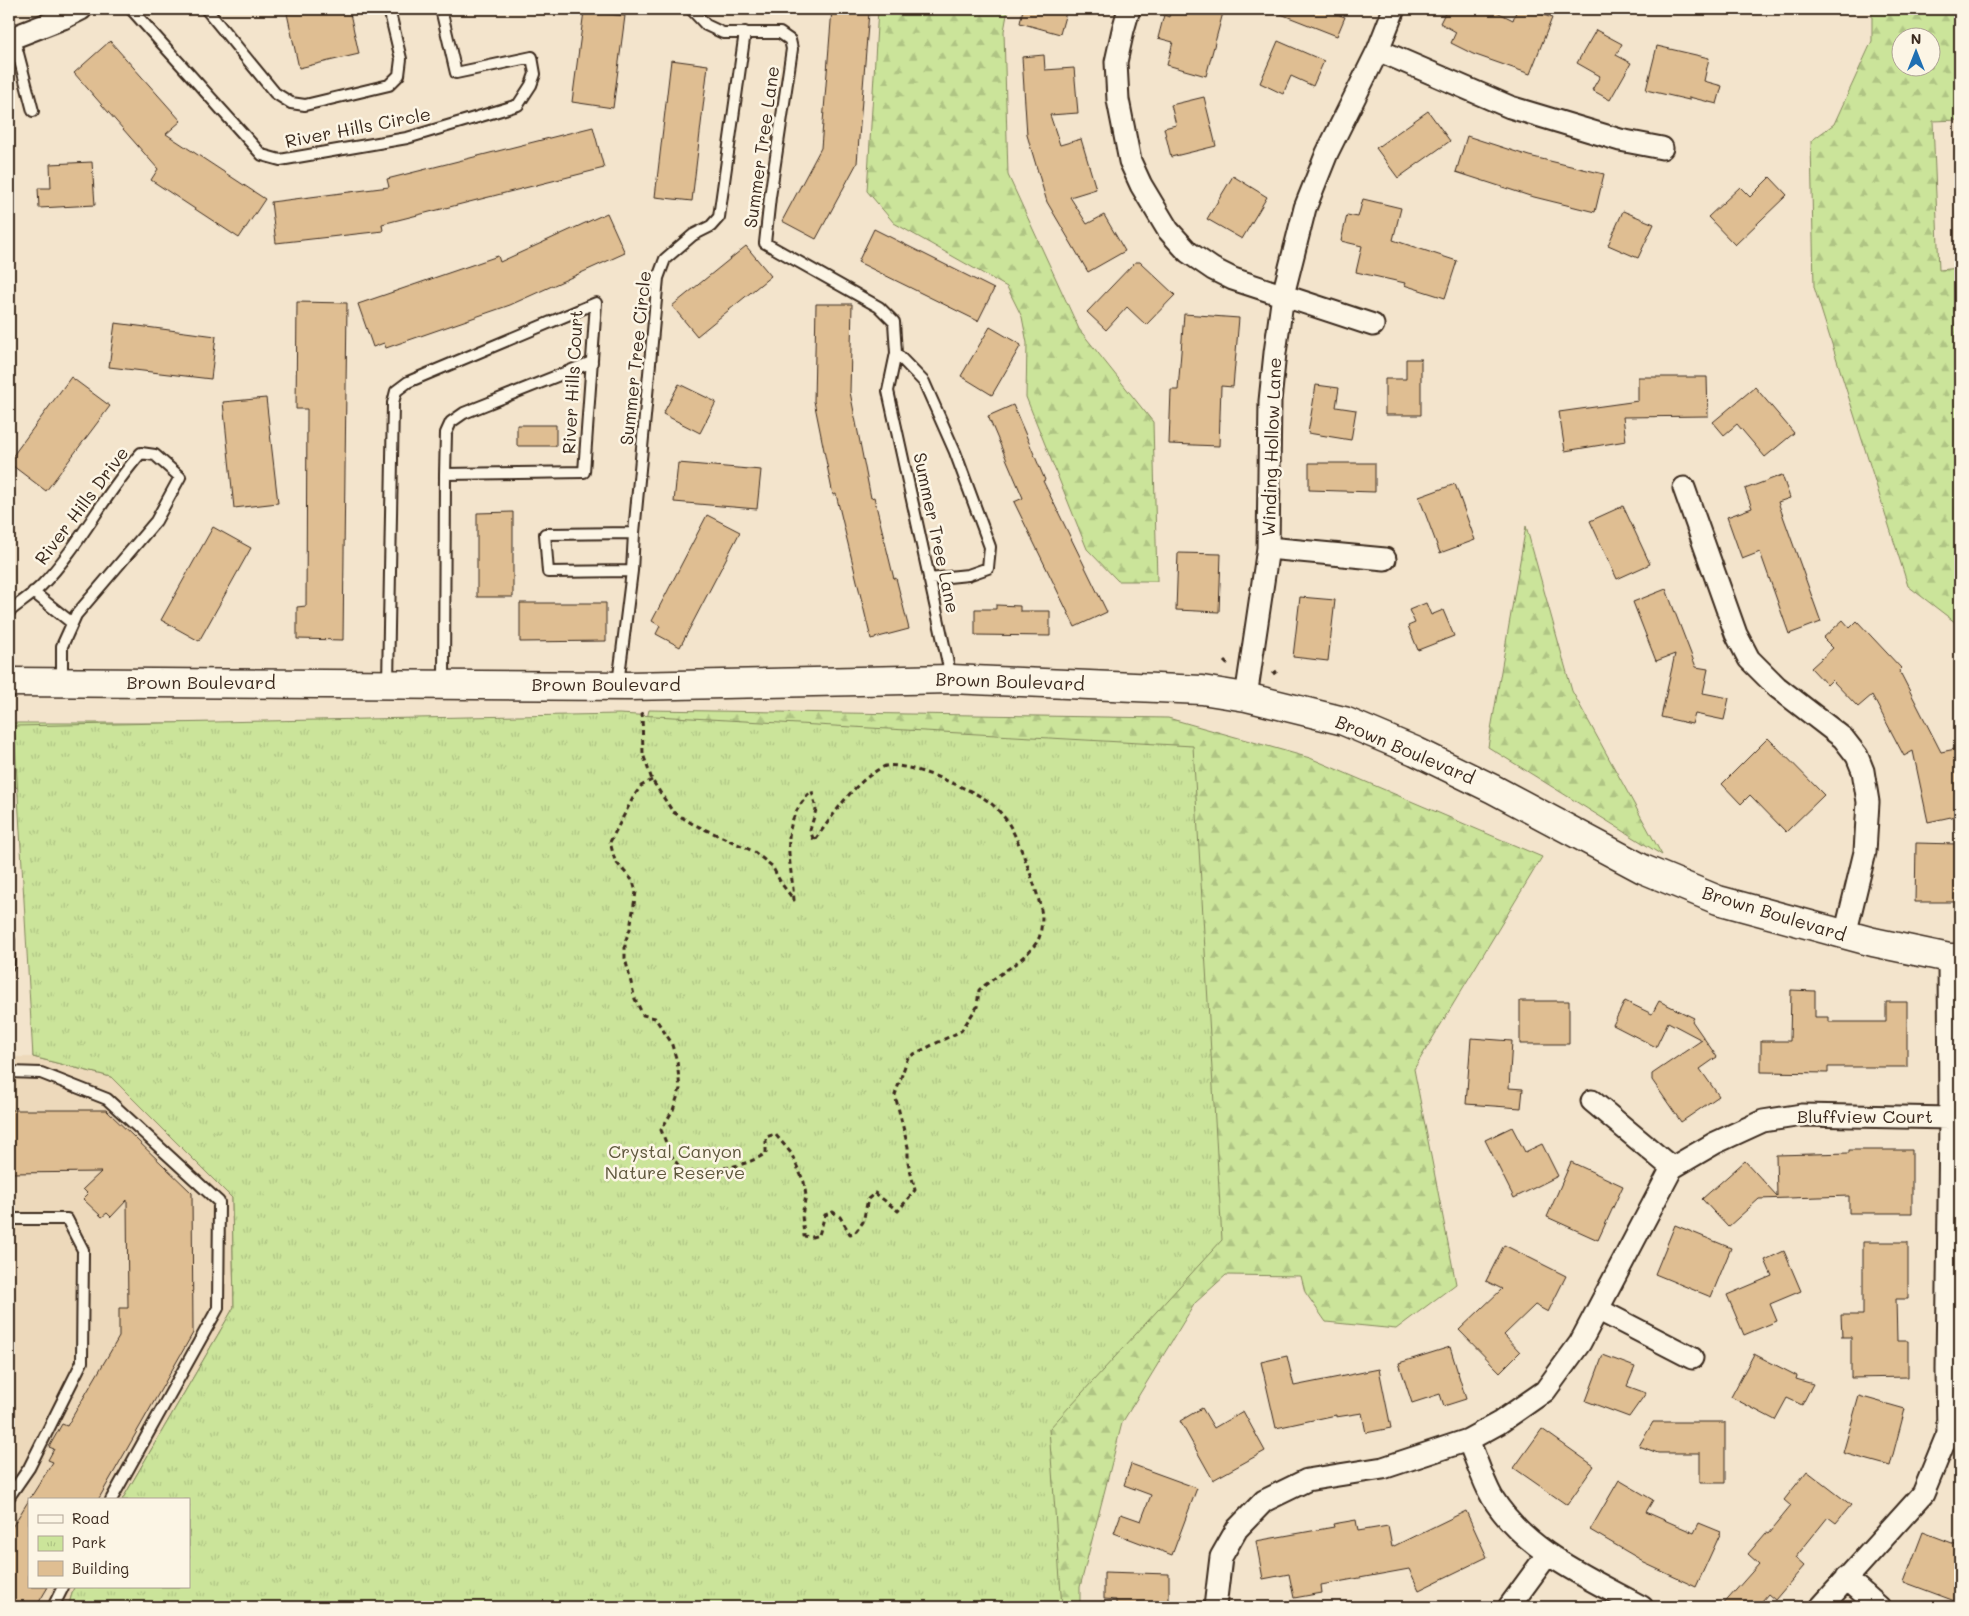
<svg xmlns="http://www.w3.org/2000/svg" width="1969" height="1616" font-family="Mali,sans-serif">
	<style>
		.built { fill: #edd9bb }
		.forest { fill: url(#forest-firs); stroke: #83875c; fill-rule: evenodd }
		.park { fill: url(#park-tufts); stroke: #83875c }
		.building { fill: #dfbe92; stroke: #3b2a1e }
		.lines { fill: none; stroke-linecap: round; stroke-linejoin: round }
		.lane-casing { stroke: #3b2a1e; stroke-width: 14 }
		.street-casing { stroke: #3b2a1e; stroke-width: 25 }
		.secondary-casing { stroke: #3b2a1e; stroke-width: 31 }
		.path { stroke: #3b2a1e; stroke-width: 3; stroke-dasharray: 5 4; stroke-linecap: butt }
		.lane { stroke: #fcf5e5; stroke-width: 10 }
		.street { stroke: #fcf5e5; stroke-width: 21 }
		.secondary { stroke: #fcf5e5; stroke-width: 28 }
		.labels { text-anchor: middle; stroke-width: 5; stroke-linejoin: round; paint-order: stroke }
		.street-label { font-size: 18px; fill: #3b2a1e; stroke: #fcf5e5 }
		.park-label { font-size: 18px; fill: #5f583d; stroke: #fcf5e5 }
	</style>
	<defs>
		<pattern id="forest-firs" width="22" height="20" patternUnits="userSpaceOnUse" patternTransform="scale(1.25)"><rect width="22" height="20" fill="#cbe49a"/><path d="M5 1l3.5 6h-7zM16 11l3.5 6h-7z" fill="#afc484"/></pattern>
		<pattern id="park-tufts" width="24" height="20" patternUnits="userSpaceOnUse" patternTransform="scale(1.25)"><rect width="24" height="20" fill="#cbe49a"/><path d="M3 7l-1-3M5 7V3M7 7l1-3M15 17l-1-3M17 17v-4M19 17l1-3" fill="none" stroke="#afc484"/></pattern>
	</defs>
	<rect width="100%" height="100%" fill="#f3e4cc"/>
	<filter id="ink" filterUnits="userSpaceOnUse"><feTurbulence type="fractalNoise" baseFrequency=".02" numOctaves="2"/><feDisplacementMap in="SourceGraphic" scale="10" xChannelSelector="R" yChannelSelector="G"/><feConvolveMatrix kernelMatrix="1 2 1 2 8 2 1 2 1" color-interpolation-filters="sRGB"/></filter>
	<g filter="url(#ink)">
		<path class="built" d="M9 1057H33L111 1077 232 1198 234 1307 122 1500H29V1587H74L68 1607H9Z"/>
		<path class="forest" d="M878 9H1008L1004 31 1008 175 1079 329 1153 422 1157 581H1118L1087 549 1026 397 1027 343 1022 317 1007 287 894 223 867 191Z
			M1872 9H1960V120L1933 121 1939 270 1960 268V626L1908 586 1814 287 1811 141 1834 124 1872 41ZM1902 38H1932V68H1902Z
			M1526 526 1572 691 1662 855 1488 747Z
			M649 710 1168 718 1310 758 1542 857 1414 1069 1456 1284 1396 1329 1326 1322 1305 1292 1301 1276 1226 1275 1195 1303 1122 1423 1080 1587V1607H68L74 1587H189V1500H122L234 1307 232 1198 111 1077 33 1057 40 854 25 796 9 780V723H445L617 843Z"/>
		<path class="park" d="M619 714 1193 746 1222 1240 1049 1429 1062 1607H68L74 1587H189V1500H122L234 1307 232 1198 111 1077 33 1057 14 726Z"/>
		<path class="building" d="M286 9H349L359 54 299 68Z
			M832 9 869 12 857 163 816 239 782 221 821 148Z
			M1023 9H1067L1060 34 1020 23Z
			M1171 9H1224L1206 76 1167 65 1173 42 1158 38 1164 15 1169 17Z
			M1268 9H1324L1345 17 1337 36Z
			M1447 9H1491L1513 20 1517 9H1528L1552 18 1530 74 1473 54 1451 43 1456 32 1440 23Z
			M584 11 625 16 613 108 572 102Z
			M1596 30 1622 44 1616 55 1631 63 1610 100 1592 90 1600 76 1577 63Z
			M110 41 181 121 166 134 265 199 239 238 151 180 158 169 74 73Z
			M1278 41 1324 61 1313 86 1291 76 1283 94 1260 83Z
			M1657 46 1709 58 1704 81 1722 86 1717 104 1689 97V100L1646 90Z
			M1044 55 1045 70 1074 68 1078 113 1050 115 1060 145 1081 139 1096 189 1070 197 1087 224 1104 215 1125 251 1088 272 1047 202 1027 135 1022 57Z
			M671 60 708 65 692 201 655 197Z
			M1204 97 1216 146 1171 157 1164 128 1176 125 1171 105Z
			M1428 111 1450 141 1398 178 1376 148Z
			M593 127 604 168 382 224 383 231 276 243 271 202 389 187 387 179Z
			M1467 136 1529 156 1604 174 1595 212 1530 196 1456 172Z
			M92 162 95 205 39 208 38 188H51L50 164Z
			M1233 176 1267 197 1242 239 1207 219Z
			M1770 177 1787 195 1735 245 1708 217 1740 187 1750 197Z
			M1363 199 1401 208 1393 240 1457 261 1445 298 1404 285 1405 283 1356 272 1362 246 1341 241 1347 215 1358 217Z
			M1623 211 1654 224 1638 258 1608 245Z
			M607 213 625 253 510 305 386 348 384 343 373 347 358 304 498 256 500 262Z
			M874 229 994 289 978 321 858 262Z
			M746 246 771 276 697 336 672 306Z
			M1135 262H1140L1175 295 1146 325 1127 307 1106 330 1087 312Z
			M297 302 347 303 343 640 297 639V607L306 606 307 409H296Z
			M816 304H852L850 392 871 498 874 497 894 579 896 578 909 629 871 639 836 494 833 495 814 401Z
			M1184 314 1239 318 1233 387 1221 386 1219 446 1169 444 1171 390H1178Z
			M115 323 216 336 211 379 109 367Z
			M990 327 1021 345 992 395 961 376Z
			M1406 359H1421V415H1385V379H1406Z
			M71 377 110 406 46 491 9 463V461Z
			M1638 377H1707L1708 416 1623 417 1626 441 1565 451 1559 412 1638 401Z
			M679 384 716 402 700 433 663 414Z
			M1316 385 1339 388 1336 407 1356 410 1351 440 1308 433Z
			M1755 387 1794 433 1765 457 1737 424 1724 435 1713 422Z
			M266 398 278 503 234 508 223 402Z
			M1013 405 1045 480 1043 481 1107 612 1075 627 1014 502 1023 498 988 416Z
			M517 425H556V446H517Z
			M678 463 761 470 757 509 674 502Z
			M1309 463H1375V492L1309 490Z
			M1782 475 1790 498 1778 502 1821 622 1789 634 1760 552 1742 559 1727 517 1752 508 1745 489Z
			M1455 484 1475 540 1440 553 1419 497Z
			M1623 506 1650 564 1617 579 1590 521Z
			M513 512V597H477V513Z
			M707 515 740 532 680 647 656 634 660 626 652 621Z
			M213 527 251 548 199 641 161 620Z
			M1178 553 1221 554 1219 612 1176 610Z
			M1666 589 1696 667 1708 669 1703 693 1729 698 1724 720 1695 714 1692 724 1661 717 1675 654 1656 661 1633 602Z
			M1300 597 1335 600 1328 661 1293 657Z
			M520 603H606V641L520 642Z
			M1426 603 1431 615 1443 610 1454 636 1418 650 1408 626 1415 623 1409 610Z
			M996 605 1020 606V611H1050V636L975 635V609H996Z
			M1843 620 1850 628 1857 621 1901 668 1899 670 1941 752 1960 748V815L1928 822 1913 751 1904 756 1872 695 1858 707 1832 680 1827 685 1811 668 1833 648 1823 638Z
			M1768 738 1824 795 1786 832 1750 795 1741 804 1722 784Z
			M1916 843 1957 844 1956 870H1960V902H1915Z
			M1791 990 1815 991V1017H1829V1022H1886V1002H1907V1067H1828V1073L1761 1072V1041H1790Z
			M1520 1001H1569V1044H1520Z
			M1625 1001 1652 1014 1659 1001 1694 1018 1692 1021 1717 1057 1700 1069 1719 1096 1681 1122 1652 1080V1074L1702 1040 1668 1022 1656 1047 1613 1025Z
			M1471 1038 1512 1041 1509 1088 1523 1089 1521 1108 1466 1104Z
			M9 1110H106L192 1193 193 1333 98 1500H29L53 1462 48 1460 54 1449 49 1447 62 1424 67 1426 119 1337V1308H128L127 1200 111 1217 107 1213 102 1217 83 1199 88 1194 83 1189 101 1172 9 1173Z
			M1512 1127 1525 1152 1542 1144 1558 1176 1514 1198 1485 1140Z
			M1849 1150H1912V1213H1849V1196L1759 1199 1728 1227 1702 1199 1745 1161 1777 1196 1776 1155 1849 1153Z
			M1571 1162 1623 1186 1598 1240 1547 1217Z
			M1675 1225 1731 1248 1711 1297 1655 1274Z
			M1863 1242H1908V1299H1896L1897 1341H1908V1377L1851 1378V1337H1842L1841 1315H1863Z
			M1504 1245 1566 1276 1548 1312 1535 1305 1504 1335 1520 1352 1500 1372 1459 1330 1502 1289 1486 1281Z
			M1784 1251 1801 1291 1770 1304 1777 1321 1744 1335 1727 1295 1772 1276 1765 1260Z
			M1450 1347 1466 1399 1444 1406 1440 1394 1412 1403 1399 1363Z
			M1754 1354 1797 1376 1796 1379 1813 1384 1802 1405 1787 1398 1775 1420 1731 1397Z
			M1603 1355 1635 1367 1627 1386 1646 1393 1629 1417 1586 1401Z
			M1287 1356 1294 1386 1379 1369 1391 1428 1366 1433 1362 1413 1336 1417V1415L1276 1428 1261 1362Z
			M1859 1396 1905 1409 1890 1466 1843 1453Z
			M1202 1408 1214 1428 1243 1411 1265 1451 1213 1480 1180 1421Z
			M1653 1422H1725V1483H1700V1453H1658L1639 1446Z
			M1542 1429 1594 1466 1567 1505 1514 1468Z
			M1131 1464 1197 1488 1172 1555 1114 1533 1121 1514 1141 1521 1151 1495 1124 1485Z
			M1807 1471 1851 1505 1836 1523 1828 1517 1795 1558 1804 1566 1775 1600 1768 1594 1757 1607H1721L1759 1564 1748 1554 1766 1533 1768 1534 1791 1506 1784 1500Z
			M1619 1480 1653 1500 1646 1512 1694 1533 1699 1523 1721 1532 1696 1587 1642 1562 1643 1561 1590 1530Z
			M29 1500V1587H48L36 1607H9V1532Z
			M1466 1511 1487 1557 1419 1590 1409 1569 1321 1585 1322 1593 1294 1598 1289 1574 1263 1579 1256 1541 1334 1527 1333 1524 1356 1520 1358 1531 1388 1526 1392 1547Z
			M1923 1532 1960 1546V1603L1904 1582Z
			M1104 1572 1169 1574V1602H1157V1607H1116V1600L1104 1599Z"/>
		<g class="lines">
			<defs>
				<path id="lane" d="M131 9 262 155 280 160 407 138 518 105 531 85 535 74 532 57 456 73 441 9
					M206 9 275 93 291 103 305 105 389 85 399 75 401 59 389 9
					M691 9 706 25 723 33H780L790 40 792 49 770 197 765 243 879 307 894 322 896 353 888 391 951 677
					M14 38 33 111
					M896 353 924 382 955 452 990 547 988 568 968 575 929 579
					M445 474 446 433 451 422 464 413 592 362
					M632 571 548 572 545 534 634 533
					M33 592 72 623
					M9 609 11 610C21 602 32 595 41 586 80 546 104 494 141 453L155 455 180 477 156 521 76 615 62 646V681
					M388 683 393 403 396 391 408 382 596 303 584 472 445 474 444 684
					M618 684 632 571 634 533 658 278 665 259 693 235 711 226 719 217 745 32
					M9 940V965
					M9 1072 41 1073 107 1099 219 1202 218 1308 111 1500
					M9 1219H67L83 1250 82 1362 29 1468 9 1497
					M53 1607 63 1587"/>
				<path id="street" d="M1129 9 1123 30 1116 62 1118 100 1130 161 1141 185 1168 230 1188 252 1213 269 1233 279 1373 325
					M9 39 63 18 81 9
					M1378 50 1510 107 1620 140 1662 148
					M1684 488 1736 634 1749 659 1777 687 1843 738 1857 756 1863 771 1868 802 1865 852 1845 935
					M1268 548 1385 559
					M1246 697 1268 548 1270 401 1275 353 1283 295 1305 208 1327 153 1378 50 1394 9
					M1592 1101 1672 1168
					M1599 1310 1692 1358
					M1468 1440C1476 1458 1482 1479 1492 1497 1526 1552 1587 1577 1642 1607
					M1846 1578 1879 1607
					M1215 1607 1221 1557 1237 1529 1264 1501 1307 1480 1383 1468 1468 1440 1499 1423 1545 1391 1580 1343 1672 1168 1715 1143 1763 1121 1802 1115 1950 1118
					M1509 1607 1547 1555
					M1821 1607 1923 1494 1948 1433 1947 1370 1950 1118 1949 958"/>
				<path id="secondary" d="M9 682 629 686 951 679 1202 690 1246 697 1344 721 1415 751 1493 789 1643 869 1718 900 1873 942 1949 958H1960"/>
			</defs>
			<use href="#lane" class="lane-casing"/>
			<use href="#street" class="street-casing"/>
			<use href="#secondary" class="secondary-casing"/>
			<path class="path" d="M1224 661 1229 666
				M1273 674 1277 671
				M642 712 643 754 652 780 673 812 693 824 753 851 772 866 781 883 794 900C791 857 777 825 812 791L816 810 810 830 814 841C834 815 852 783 883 767 899 758 973 790 988 801 994 805 1000 812 1004 817 1017 832 1040 896 1042 916 1042 921 1041 933 1039 938 1029 959 996 975 979 990L977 1007 961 1031 908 1057 895 1095 908 1147V1162L915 1190 898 1211 875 1193 868 1199 863 1222 855 1233 850 1234 840 1217 833 1212 825 1215 819 1235 812 1237 804 1236 802 1215 806 1196 804 1182 791 1153 775 1134 766 1137V1153C743 1169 710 1170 683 1172L671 1155 661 1130 673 1110 680 1089 677 1061 671 1042 655 1018 643 1015 635 999 625 958V942L630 929 636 892 633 881 615 861 610 842 634 796 641 786 652 780"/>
			<use href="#lane" class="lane"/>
			<use href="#street" class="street"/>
			<use href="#secondary" class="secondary"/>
		</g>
	</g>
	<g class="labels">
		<g class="street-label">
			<text transform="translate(358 128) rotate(-11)" y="6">River Hills Circle</text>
			<text transform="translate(762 147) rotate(-82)" y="6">Summer Tree Lane</text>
			<text transform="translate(636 358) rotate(-84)" y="6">Summer Tree Circle</text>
			<text transform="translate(573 382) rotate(-87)" y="6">River Hills Court</text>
			<text transform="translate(1272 447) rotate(-88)" y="6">Winding Hollow Lane</text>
			<text transform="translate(82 506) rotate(-53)" y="6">River Hills Drive</text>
			<text transform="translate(936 533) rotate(78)" y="6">Summer Tree Lane</text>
			<text transform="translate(1010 682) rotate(2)" y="6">Brown Boulevard</text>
			<text x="201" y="689">Brown Boulevard</text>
			<text x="606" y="691">Brown Boulevard</text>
			<text transform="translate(1405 750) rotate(23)" y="6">Brown Boulevard</text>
			<text transform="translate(1774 914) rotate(17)" y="6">Brown Boulevard</text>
			<text x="1865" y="1123">Bluffview Court</text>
		</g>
		<g class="park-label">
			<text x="675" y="1158">Crystal Canyon<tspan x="675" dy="21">Nature Reserve</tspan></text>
		</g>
	</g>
	<rect width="1969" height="1616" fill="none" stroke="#fcf5e5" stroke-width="30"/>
	<rect x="15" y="15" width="1939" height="1586" fill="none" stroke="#3b2a1e" stroke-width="2" filter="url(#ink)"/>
	<rect x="28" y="1498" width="162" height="90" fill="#fcf5e5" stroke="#afa495"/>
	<rect x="38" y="1515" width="25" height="8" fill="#fcf5e5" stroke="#afa495"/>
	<text x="72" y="1524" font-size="15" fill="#3b2a1e">Road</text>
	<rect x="38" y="1536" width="25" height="15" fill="url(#park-tufts)" stroke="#afa495"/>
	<text x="72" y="1548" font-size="15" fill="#3b2a1e">Park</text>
	<rect x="38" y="1561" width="25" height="15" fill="#dfbe92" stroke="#afa495"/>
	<text x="72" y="1574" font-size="15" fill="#3b2a1e">Building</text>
	<g transform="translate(1916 52)"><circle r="24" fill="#fcf5e5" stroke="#afa495"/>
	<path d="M0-4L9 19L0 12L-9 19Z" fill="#1f6fb2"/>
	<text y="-8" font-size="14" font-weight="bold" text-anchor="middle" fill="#3b2a1e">N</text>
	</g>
</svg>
